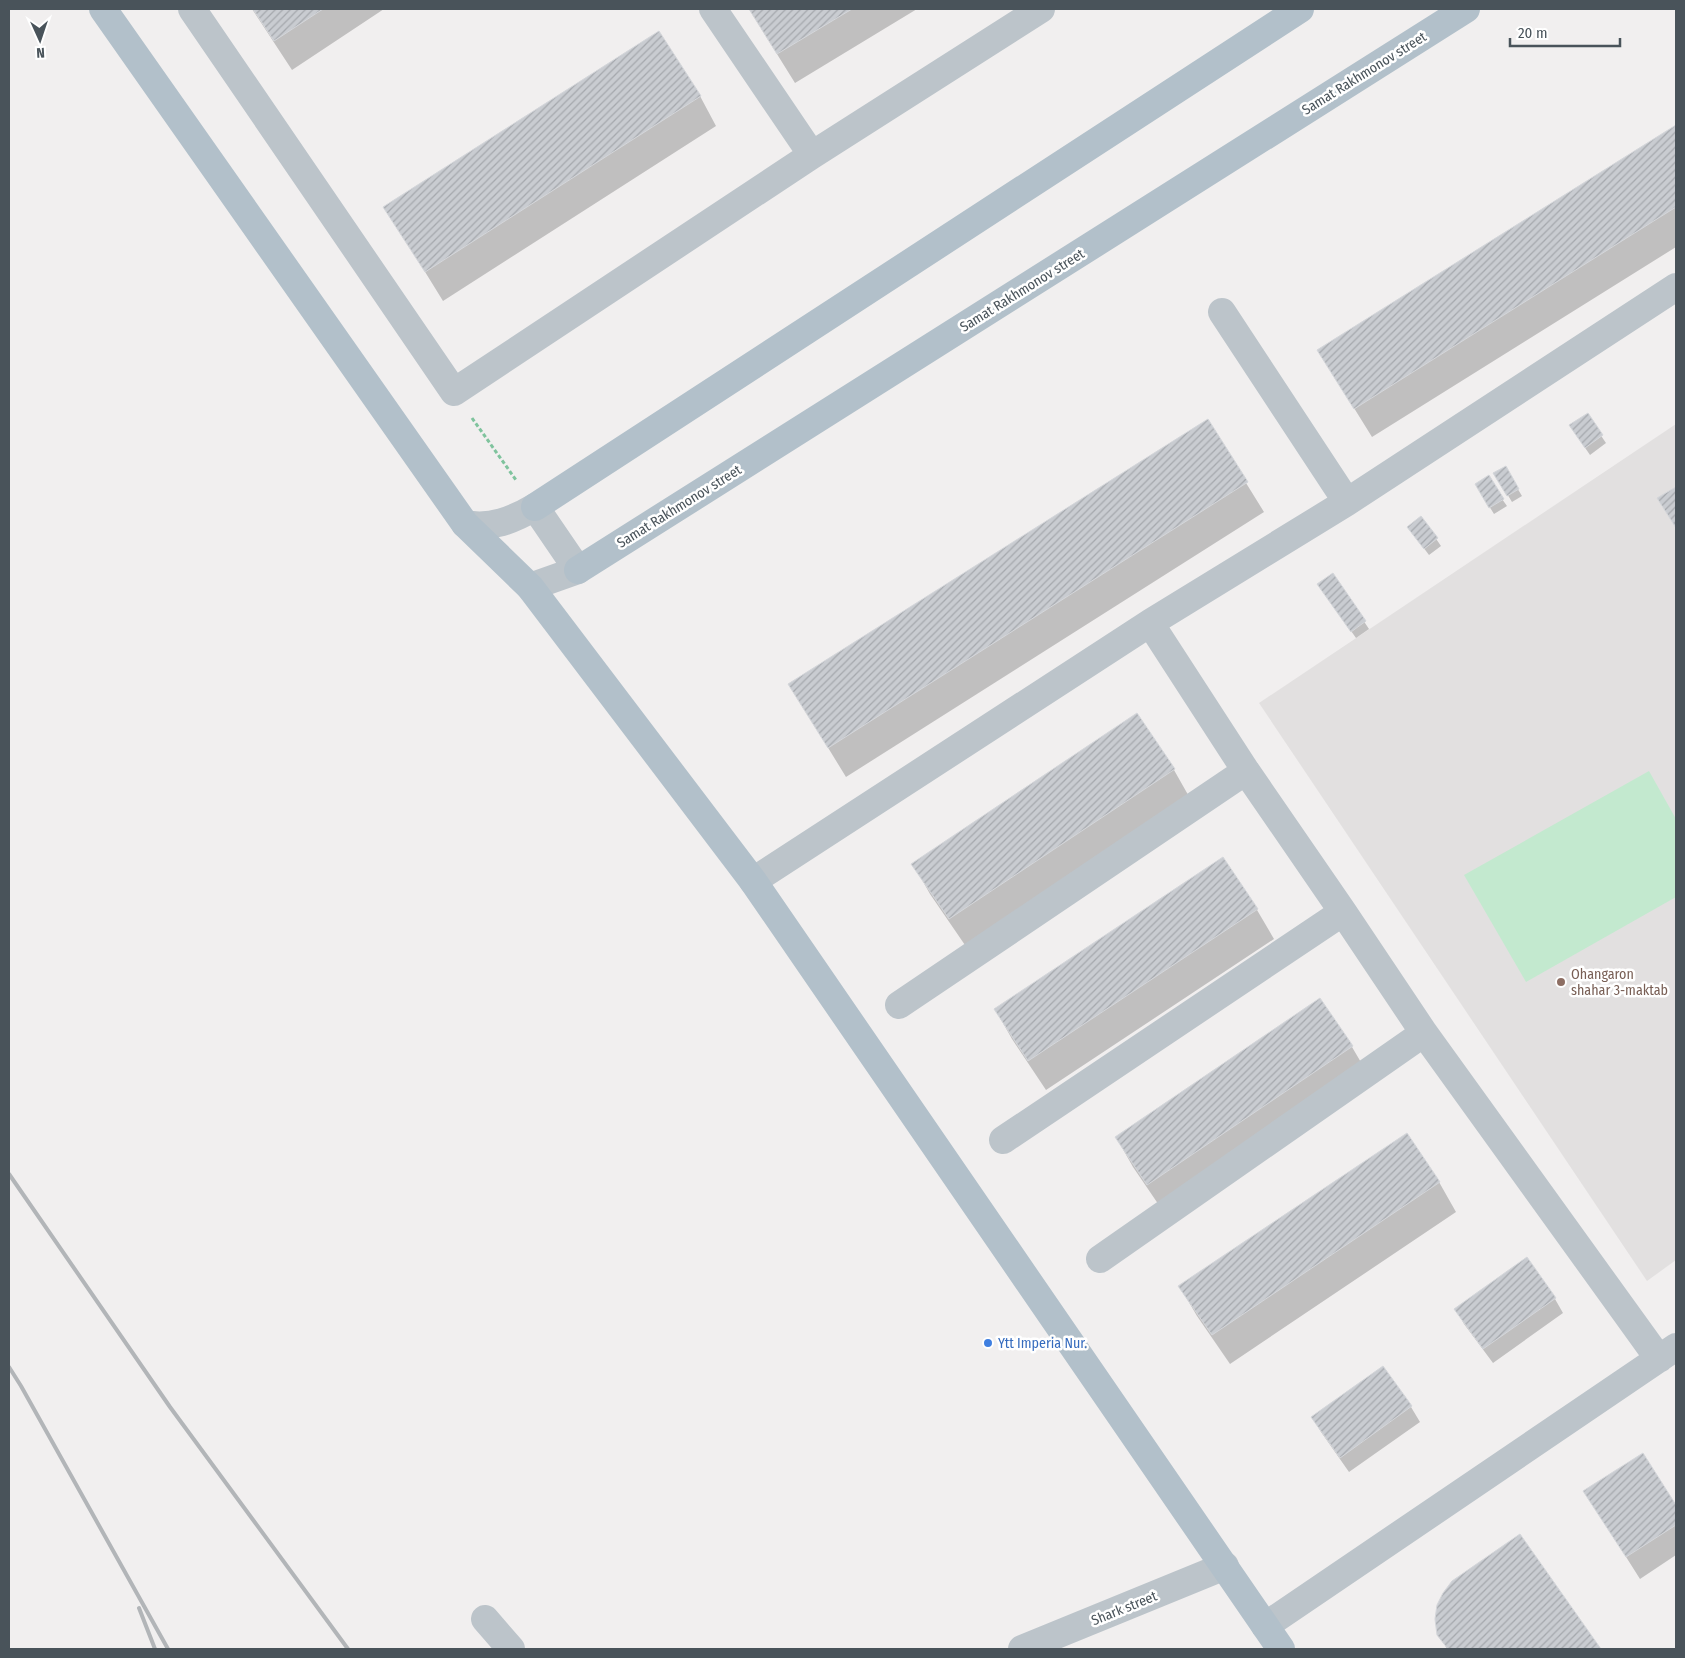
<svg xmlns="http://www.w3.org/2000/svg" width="1685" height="1658" font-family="'Fira Sans Condensed',sans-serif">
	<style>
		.education { fill: #e2e0e0 }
		.grass { fill: #c3e9cf }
		.shadow { fill: #0003 }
		.building { fill: url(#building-hatch); stroke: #d4d6da }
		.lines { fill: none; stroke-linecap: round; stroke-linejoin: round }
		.path { stroke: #7fc39d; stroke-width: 3; stroke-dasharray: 4 2.5; stroke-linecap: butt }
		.minor { stroke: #bcc4ca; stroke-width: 28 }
		.major { stroke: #b2c0ca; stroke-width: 28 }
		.rail { stroke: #b2b5b8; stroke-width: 4 }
		.education-dot { fill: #8d6e63; stroke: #fff; stroke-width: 2 }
		.shop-dot { fill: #3f7fe0; stroke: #fff; stroke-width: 2 }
		.labels { text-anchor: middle; stroke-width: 5; stroke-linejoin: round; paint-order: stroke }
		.street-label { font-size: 14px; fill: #49535a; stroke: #fff }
		.education-label { font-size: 14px; fill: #785e54; stroke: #fff; text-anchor: start }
		.shop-label { font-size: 14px; fill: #366cbe; stroke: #fff; text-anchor: start }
	</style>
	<defs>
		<pattern id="building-hatch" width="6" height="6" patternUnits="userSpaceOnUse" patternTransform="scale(1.25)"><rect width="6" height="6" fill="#c9ccd1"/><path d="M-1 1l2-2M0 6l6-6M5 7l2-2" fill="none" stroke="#a5a8ad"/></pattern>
	</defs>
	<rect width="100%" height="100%" fill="#f1efef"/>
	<path class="education" d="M1676 424V1260L1647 1281 1259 703Z"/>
	<path class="grass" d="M1649 771 1676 819V897L1526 982 1464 875Z"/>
	<path class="shadow" d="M252 9H384L292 70Z
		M749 9H917L795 83Z
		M700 96 716 126 443 301 385 207Z
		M1676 127V247L1372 437 1318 350Z
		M1587 415 1606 443 1590 455 1575 433Z
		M1207 420 1264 512 846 777 789 684Z
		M1505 468 1522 496 1512 502 1495 474Z
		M1476 485 1502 499 1507 506 1494 514Z
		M1421 517 1441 546 1429 555 1408 527Z
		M1333 575 1369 629 1356 638 1323 591Z
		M1137 715 1174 770 1191 800 967 948 930 894 913 864Z
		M1223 859 1257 910 1274 939 1046 1090 1012 1039 995 1009Z
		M1320 1000 1352 1047 1369 1076 1165 1214 1133 1167 1116 1137Z
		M1439 1182 1456 1212 1230 1364 1197 1316 1180 1287Z
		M1555 1299 1563 1313 1493 1363 1464 1324 1456 1309Z
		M1383 1367 1411 1407 1420 1422 1349 1472 1321 1432 1312 1417Z
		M1643 1455 1676 1507V1555L1640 1579 1585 1492Z
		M1520 1536 1599 1649H1447L1439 1634Z"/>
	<path class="building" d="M253 9H323L274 41Z
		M749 9H852L777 54Z
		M659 31 701 96 425 272 383 207Z
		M1676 125V207L1354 409 1317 350Z
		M1588 413 1603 435 1585 448 1569 425Z
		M1208 419 1248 482 828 748 788 684Z
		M1506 466 1519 489 1507 496 1493 473Z
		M1489 475 1504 499 1489 508 1475 484Z
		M1676 487V528L1657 498Z
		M1421 516 1438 538 1424 549 1407 527Z
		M1333 573 1366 621 1351 632 1317 584Z
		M1137 713 1175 769 949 919 911 864Z
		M1223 857 1258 909 1028 1061 994 1009Z
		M1320 998 1353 1046 1147 1185 1115 1137Z
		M1407 1133 1440 1182 1212 1335 1178 1286Z
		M1527 1257 1556 1298 1483 1349 1454 1309Z
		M1383 1366 1412 1406 1340 1458 1311 1417Z
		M1643 1453 1676 1505V1525L1626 1557 1583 1491Z
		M1520 1534 1601 1649H1448L1437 1635 1435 1619 1437 1605 1443 1593 1452 1581Z"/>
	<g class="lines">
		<path class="path" d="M472 418 516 480"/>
		<path class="minor" d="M192 9 454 392 812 155 1041 9
			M713 9 812 155
			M1222 312 1347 502
			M465 524C491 529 513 520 535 507L578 570 530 587
			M1150 623 1246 771 1343 912 1424 1033 1659 1359
			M753 881 1150 623 1347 502 1676 287
			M899 1005 1246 771
			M1003 1140 1343 912
			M1100 1259 1424 1033
			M485 1619 511 1649
			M1265 1626 1676 1347
			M1022 1649 1225 1566"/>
		<path class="major" d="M103 9 465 524 530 587 753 881 1281 1649
			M535 507 1300 9
			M578 570 1466 9"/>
		<path class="rail" d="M9 1174 170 1407 348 1649
			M9 1367 21 1386 168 1649
			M139 1608 155 1649"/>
	</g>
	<circle class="education-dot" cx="1561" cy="982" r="5"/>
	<circle class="shop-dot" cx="988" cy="1343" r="5"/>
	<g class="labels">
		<g class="street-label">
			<text transform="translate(1364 73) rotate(-32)" y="5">Samat Rakhmonov street</text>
			<text transform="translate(1022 290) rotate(-32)" y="5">Samat Rakhmonov street</text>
			<text transform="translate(679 506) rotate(-32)" y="5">Samat Rakhmonov street</text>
			<text transform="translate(1124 1608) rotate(-22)" y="5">Shark street</text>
		</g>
		<g class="education-label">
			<text x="1571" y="979">Ohangaron<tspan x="1571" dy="16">shahar 3-maktab</tspan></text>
		</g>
		<g class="shop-label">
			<text x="998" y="1348">Ytt Imperia Nur.</text>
		</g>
	</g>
	<rect width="1685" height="1658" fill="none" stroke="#49535a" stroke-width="20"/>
	<g transform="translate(40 40) rotate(177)" stroke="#ffffff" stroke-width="4" paint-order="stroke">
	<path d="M0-4L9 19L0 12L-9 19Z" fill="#49535a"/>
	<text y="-8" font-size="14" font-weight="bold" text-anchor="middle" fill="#49535a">N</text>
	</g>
	<path d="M1510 38v8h110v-8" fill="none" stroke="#49535a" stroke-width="2.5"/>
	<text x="1518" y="38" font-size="15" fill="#49535a" stroke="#ffffff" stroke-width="4" paint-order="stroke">20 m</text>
</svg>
